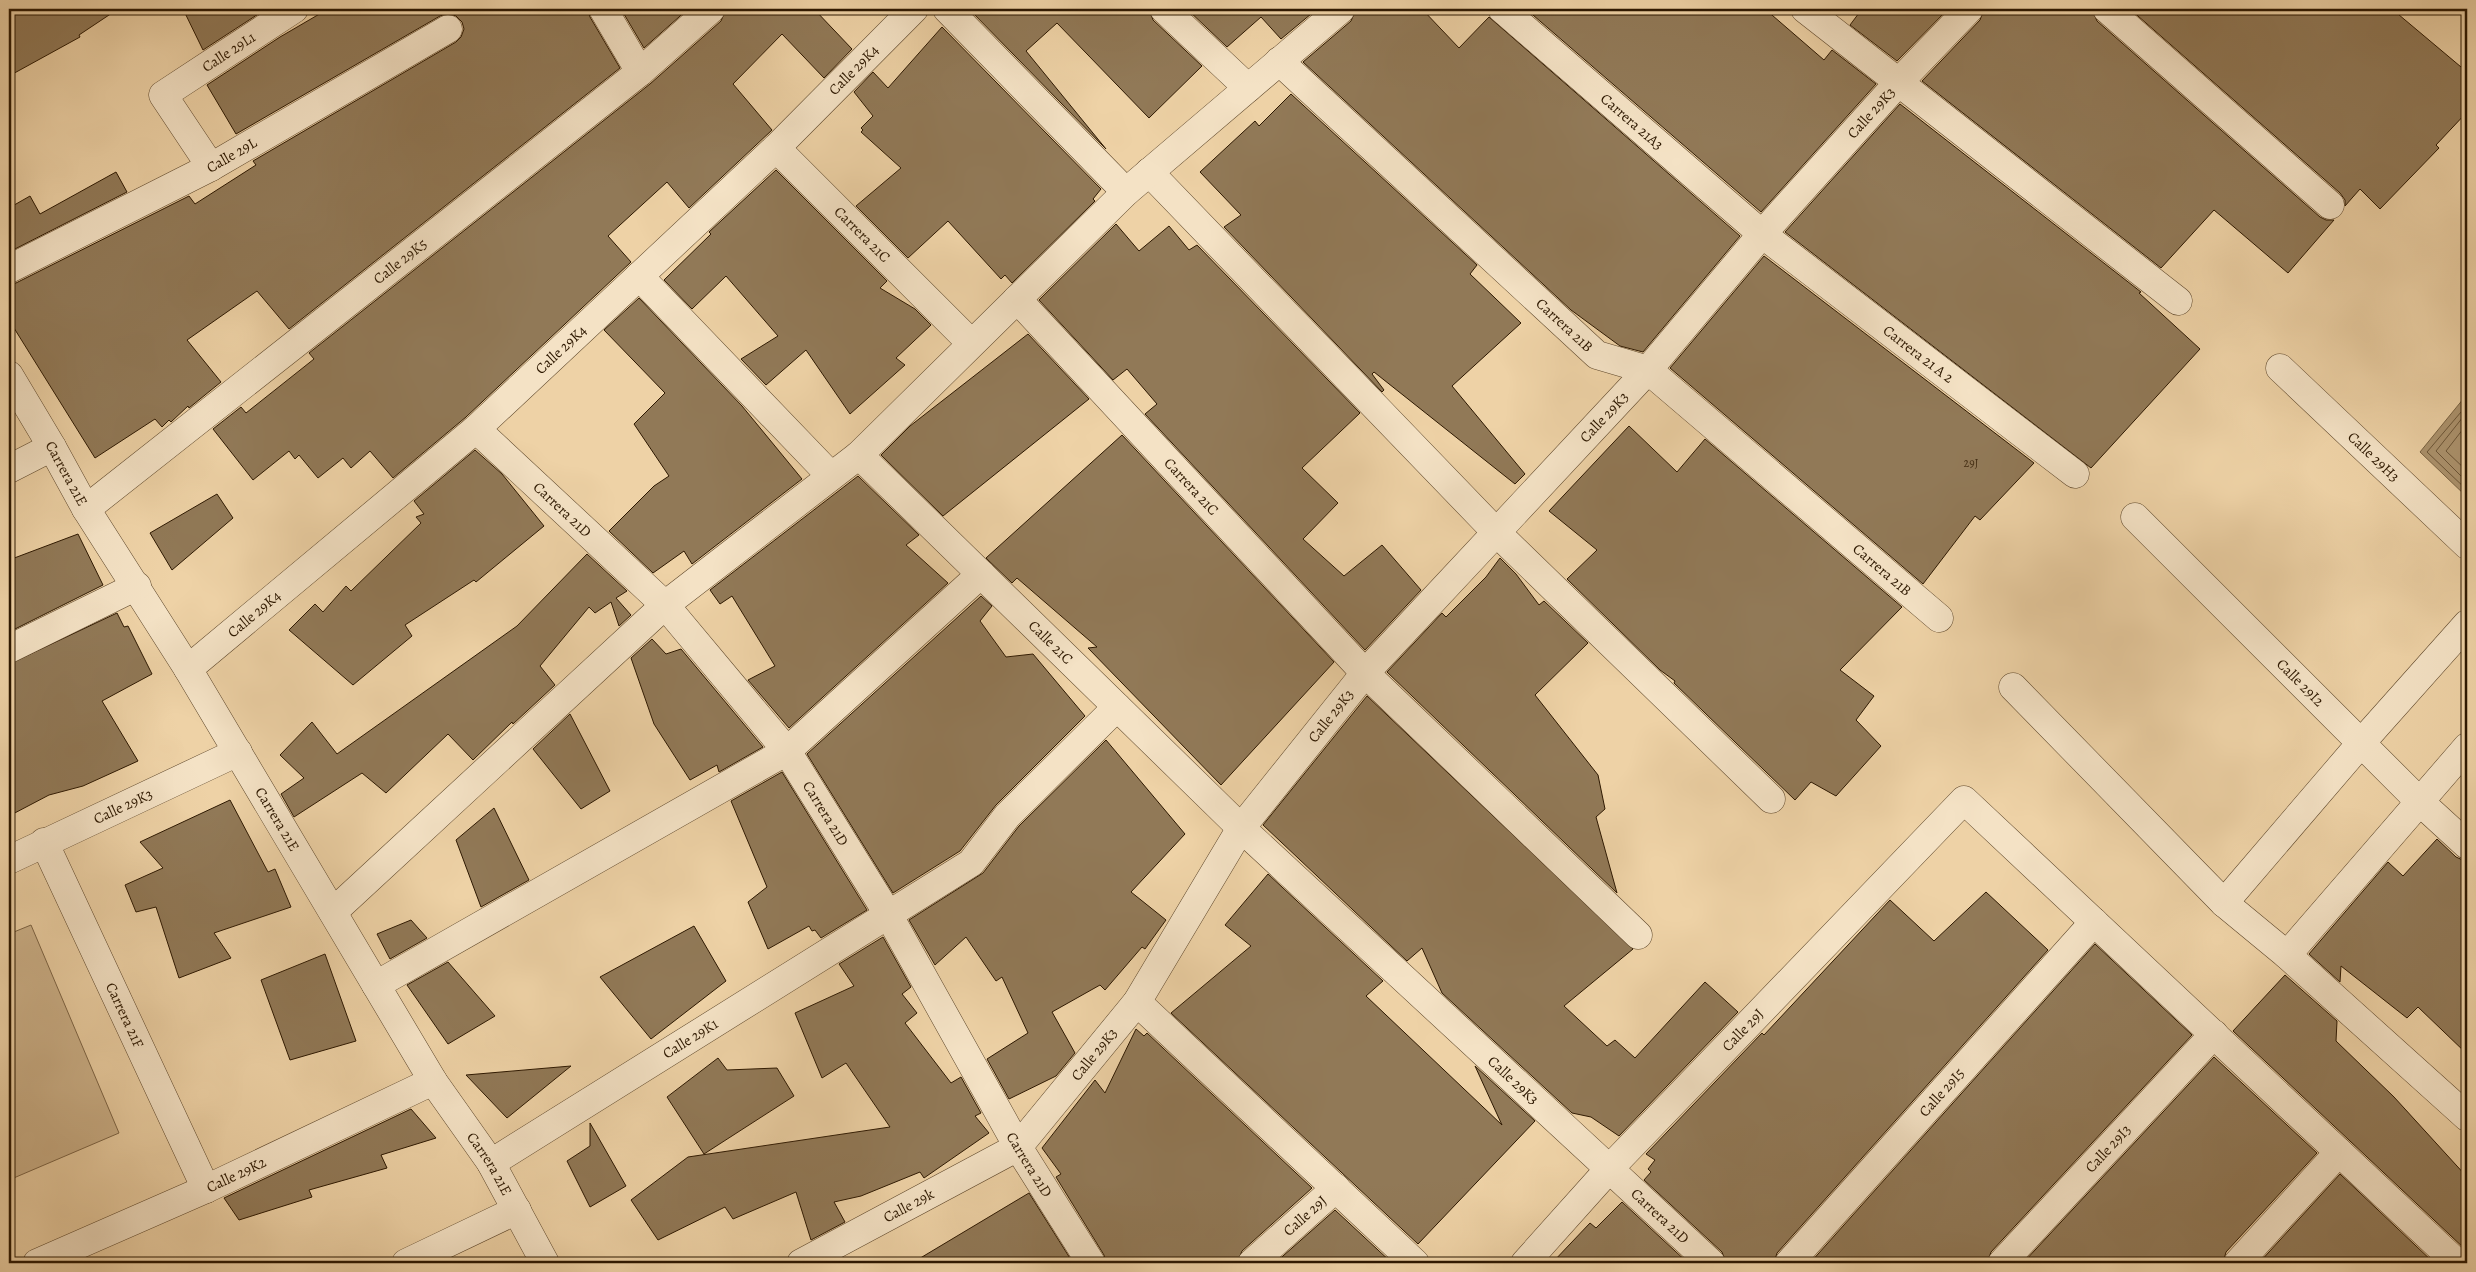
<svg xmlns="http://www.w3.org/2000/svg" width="2476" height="1272" font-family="Alegreya,serif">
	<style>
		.green { fill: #cdb28a; stroke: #7d6546 }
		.water { fill: #ac936e; stroke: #796242 }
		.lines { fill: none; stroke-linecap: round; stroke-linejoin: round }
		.shore { stroke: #6c5638; stroke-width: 1 }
		.building { fill: #917957; stroke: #2d1801 }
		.minor-casing { stroke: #5d462a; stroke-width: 29 }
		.minor { stroke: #f4e2c5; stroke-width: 28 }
		.labels { text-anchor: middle; stroke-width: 4; stroke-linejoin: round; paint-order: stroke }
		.number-label { font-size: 12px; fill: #463016 }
		.street-label { font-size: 15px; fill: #2d1801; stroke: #f4e2c5 }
	</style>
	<rect width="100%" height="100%" fill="#eed2a6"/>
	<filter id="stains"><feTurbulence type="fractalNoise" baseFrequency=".004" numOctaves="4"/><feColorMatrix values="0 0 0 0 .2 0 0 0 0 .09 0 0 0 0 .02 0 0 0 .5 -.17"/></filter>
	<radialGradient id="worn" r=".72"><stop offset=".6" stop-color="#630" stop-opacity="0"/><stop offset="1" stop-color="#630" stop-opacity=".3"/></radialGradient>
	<path class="green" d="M31 925 119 1133 9 1180V934Z"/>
	<path class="water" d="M2464 398 2467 402V497L2420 452Z"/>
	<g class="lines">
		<path class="shore" d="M2467 405 2427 452 2467 490
			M2467 412 2436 451 2467 482
			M2467 424 2446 451 2467 471"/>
	</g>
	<path class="building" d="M9 9H118L79 35 80 37 9 76Z
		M183 9H266L203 50Z
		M328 9H587L590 17 620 68 289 329 257 291 187 340 221 382 189 408 188 406 171 422 169 420 162 427 155 419 95 458 9 320V285L16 283 189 196 195 204 256 165 253 161 456 42 461 37 464 29 462 22 456 16 448 13 440 16 236 134 207 85 280 37Z
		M621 9H688L644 48Z
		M726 9H814L852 49 824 78 782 34 733 84 772 130 689 208 667 182 608 236 631 262 466 417 393 478 370 451 351 468 343 458 318 478 299 455 295 459 289 451 253 480 213 429 241 407 246 413 314 359 309 353 650 84 721 21Z
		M969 9H1149L1153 20 1202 66 1149 118 1057 23 1026 51 1106 149Z
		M1187 9H1317L1281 39 1261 17 1227 47Z
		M1356 9H1422L1459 48 1489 17 1740 236 1643 352 1620 346 1571 310 1303 62 1351 21Z
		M1526 9H1765L1824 60 1832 50 1876 84 1761 212Z
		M1862 9H1948L1897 61 1850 25Z
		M1984 9H2092L2097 21 2320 217 2326 220H2334L2288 273 2214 210 2161 268 1922 81 1980 20Z
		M2130 9H2392L2467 72V112L2436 145 2439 148 2380 209 2360 189 2345 206V200L2340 193Z
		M942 27 1101 189 1093 199 1095 201 1012 283 1005 275 1001 279 948 221 908 258 856 206 901 168 861 132 863 130 861 128 873 116 854 92 873 72 888 88Z
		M1291 94 1477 265 1470 274 1521 323 1452 386 1525 474 1515 484 1374 372 1372 374 1384 390 1382 392 1224 227 1241 215 1200 172 1255 121 1259 126Z
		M1900 104 2141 292 2139 293 2200 349 2091 468 1785 232Z
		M776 170 887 281 880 288 915 309 931 325 896 358 905 365 850 414 806 350 766 385 741 359 778 336 726 276 692 309 664 280 711 234 709 232Z
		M116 172 127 192 9 252V208L30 196 40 214Z
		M1116 224 1139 251 1169 226 1189 250 1197 245 1360 413 1302 468 1338 503 1303 539 1344 576 1382 545 1421 590 1365 650 1145 414 1157 404 1127 369 1113 380 1039 300Z
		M1764 256 2034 463 1980 520 1975 516 1923 584 1670 368Z
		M639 298 742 406 802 479 692 564 684 551 653 573 609 531 654 486 669 476 634 424 665 393 604 330Z
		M1028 334 1089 399 943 516 881 455 910 426Z
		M1629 426 1677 472 1705 439 1902 607 1840 670 1874 696 1856 720 1881 746 1836 796 1811 782 1795 800 1674 683 1675 681 1660 670 1567 579 1597 550 1549 511Z
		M1122 435 1334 662 1221 785 1088 648 1097 647 1017 578 1012 583 986 558Z
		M475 450 502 474 544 526 476 582 474 580 405 625 412 636 353 685 289 630 315 604 323 612 346 586 351 591 421 523 416 517 424 514 414 501Z
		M858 476 919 535 906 545 948 583 789 728 748 680 775 666 732 596 720 604 710 590Z
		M217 494 233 518 172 570 150 533Z
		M78 534 103 585 9 632V560Z
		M587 554 627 591 616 598 631 615 619 626 611 602 595 613 589 607 540 666 555 685 513 724 512 722 473 760 448 734 386 793 362 773 294 817 281 794 304 778 280 755 312 722 337 754 517 626Z
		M1500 558 1516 574 1539 605 1544 601 1588 643 1535 695 1598 775 1605 809 1596 817 1617 893 1387 672 1442 613 1446 617 1486 577Z
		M981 596 992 606 980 621 1006 657 1033 654 1085 716 996 805 960 851 893 893 807 754Z
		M117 613 124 627 128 626 152 674 102 701 138 761 83 786 49 795 9 816V664Z
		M652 639 666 654 681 649 763 747 719 772 717 765 690 780 654 724 631 658Z
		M1367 696 1633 949 1564 1006 1607 1046 1615 1040 1635 1058 1705 982 1738 1012 1619 1136 1591 1117 1572 1113 1442 993 1422 948 1407 961 1263 825Z
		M570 714 610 791 581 809 533 749Z
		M1106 740 1185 834 1131 892 1166 920 1145 949 1142 947 1105 990 1100 985 1052 1012 1075 1053 1056 1076 1009 1099 987 1059 1028 1033 1002 977 996 981 966 937 935 965 909 920 983 873 1019 826Z
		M782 772 867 910 821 938 815 930 812 931 809 926 768 949 748 902 767 887 731 801Z
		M230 800 268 872 275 869 291 907 214 933 231 958 179 978 156 907 136 912 125 885 163 868 140 842Z
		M494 808 529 880 481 907 456 840Z
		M2437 839 2456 857 2467 862V1054L2418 1007 2407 1018 2341 966 2340 982 2309 954 2388 862 2403 876Z
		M1268 874 1383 981 1366 996 1502 1125 1475 1066 1535 1121 1418 1244 1171 1013 1251 946 1225 925Z
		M1986 892 2048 950 1777 1253 1774 1263H1726L1722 1252 1644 1180 1651 1172 1648 1169 1655 1160 1646 1154 1762 1033 1764 1035 1890 900 1934 941Z
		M411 920 427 938 390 959 377 934Z
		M694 926 726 981 651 1039 600 977Z
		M883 937 911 987 902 994 917 1013 905 1023 951 1083 961 1077 981 1113 975 1116 989 1133 924 1178 920 1172 861 1196 834 1202 845 1222 811 1240 796 1192 733 1219 725 1207 658 1240 631 1200 688 1157 890 1127 846 1063 822 1078 795 1013 854 986 839 964Z
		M2095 944 2192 1035 1991 1252 1987 1263H1810Z
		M325 954 356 1041 290 1060 261 980Z
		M448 962 495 1016 448 1044 407 985Z
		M2285 975 2337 1021 2336 1041 2394 1097 2467 1177V1251L2233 1031Z
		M1136 1029 1144 1036 1147 1033 1312 1188 1242 1251 1237 1263H1106L1104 1255 1056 1177 1061 1174 1042 1148 1095 1080 1105 1093Z
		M2214 1057 2317 1153 2226 1252 2223 1263H2023Z
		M718 1058 727 1070 777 1068 794 1096 704 1154 667 1097Z
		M571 1066 507 1118 466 1075Z
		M411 1109 436 1138 381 1155 387 1168 309 1190 312 1197 239 1220 224 1198Z
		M590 1123 626 1186 590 1207 567 1161 590 1146Z
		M2340 1174 2434 1263H2259Z
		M1029 1193 1073 1263H912Z
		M1622 1202 1688 1263H1552L1590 1223 1596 1228Z
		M1335 1210 1392 1263H1275Z"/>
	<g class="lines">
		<defs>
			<g id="minor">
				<path d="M603 9 640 72"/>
				<path d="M947 9 1126 192"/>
				<path d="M1164 9 1248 88"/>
				<path id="s1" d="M1502 9 1762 234 2075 474"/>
				<path d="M1805 9 2178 301"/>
				<path d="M2107 9 2330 205"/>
				<path id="s2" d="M1279 61 1597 355 1648 370 1939 618"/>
				<path id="s3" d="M776 148 971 343"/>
				<path id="s4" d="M211 167 163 95 294 9"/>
				<path d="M1149 172 1497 533 1771 799"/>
				<path id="s5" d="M9 269 211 167 448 29"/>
				<path d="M639 276 831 476"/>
				<path id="s6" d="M1017 299 1365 673 1638 935"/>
				<path id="s7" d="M2280 368 2467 545"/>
				<path id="s8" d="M9 375 52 447 86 509 188 669 433 1081 491 1163 545 1263"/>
				<path id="s9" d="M476 429 665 605 787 751 888 914 1018 1147 1091 1263"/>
				<path id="s10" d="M859 455 1241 828 1711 1263"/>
				<path d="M9 469 52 447"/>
				<path id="s11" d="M86 509 640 72 711 9"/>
				<path id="s12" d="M2135 517 2419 801 2467 845"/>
				<path d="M9 649 137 586"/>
				<path id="s13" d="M188 669 476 429 776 148 914 9"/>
				<path d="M2013 687 2224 903 2287 955 2467 1117"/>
				<path id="s14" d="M44 842 206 1189"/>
				<path id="s15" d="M9 860 238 752"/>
				<path d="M2224 903 2361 743 2467 624"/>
				<path d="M333 912 665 605 859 455 1126 192 1341 9"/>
				<path d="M2287 955 2467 747"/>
				<path d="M376 985 787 751 981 574"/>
				<path d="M1137 1002 1415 1263"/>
				<path id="s16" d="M491 1163 971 863 1007 816 1117 707"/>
				<path id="s17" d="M37 1263 206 1189 433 1081"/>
				<path d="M406 1263 517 1210"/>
				<path id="s18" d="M801 1263 1018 1147 1137 1002 1241 828 1365 673 1648 370 1762 234 1898 83 1969 9"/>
				<path id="s19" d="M1252 1263 1336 1188"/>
				<path id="s20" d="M1525 1263 1610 1168 1964 800 2457 1263"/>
				<path id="s21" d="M1789 1263 2094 922"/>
				<path id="s22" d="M2002 1263 2214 1034"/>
				<path d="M2238 1263 2339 1152"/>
			</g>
		</defs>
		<use href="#minor" class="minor-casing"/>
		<use href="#minor" class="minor"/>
	</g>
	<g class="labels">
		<g class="number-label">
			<text x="1971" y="467">29J</text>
		</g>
		<g class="street-label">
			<text dy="5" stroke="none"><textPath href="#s4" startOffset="165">Calle 29L1</textPath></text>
			<text dy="5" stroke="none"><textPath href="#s13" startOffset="896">Calle 29K4</textPath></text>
			<text dy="5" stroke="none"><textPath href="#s18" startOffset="1590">Calle 29K3</textPath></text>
			<text dy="5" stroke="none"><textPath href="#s1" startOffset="172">Carrera 21A3</textPath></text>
			<text dy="5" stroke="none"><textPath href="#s5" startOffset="250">Calle 29L</textPath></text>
			<text dy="5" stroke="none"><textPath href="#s3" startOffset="122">Carrera 21C</textPath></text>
			<text dy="5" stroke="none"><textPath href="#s11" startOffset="400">Calle 29K5</textPath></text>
			<text dy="5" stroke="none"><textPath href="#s2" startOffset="389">Carrera 21B</textPath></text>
			<text dy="5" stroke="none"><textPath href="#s13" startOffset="491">Calle 29K4</textPath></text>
			<text dy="5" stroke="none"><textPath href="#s1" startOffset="541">Carrera 21 A 2</textPath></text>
			<text dy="5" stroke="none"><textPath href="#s18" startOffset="1185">Calle 29K3</textPath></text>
			<text dy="5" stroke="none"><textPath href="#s7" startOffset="129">Calle 29H3</textPath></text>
			<text dy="5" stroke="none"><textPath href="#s8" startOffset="114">Carrera 21E</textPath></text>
			<text dy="5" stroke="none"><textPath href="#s6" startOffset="256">Carrera 21C</textPath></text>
			<text dy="5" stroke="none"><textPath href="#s9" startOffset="118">Carrera 21D</textPath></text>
			<text dy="5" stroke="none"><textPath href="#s2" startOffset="794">Carrera 21B</textPath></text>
			<text dy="5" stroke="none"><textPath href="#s13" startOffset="86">Calle 29K4</textPath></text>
			<text dy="5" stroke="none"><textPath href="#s10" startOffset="268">Calle 21C</textPath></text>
			<text dy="5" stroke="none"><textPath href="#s12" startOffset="234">Calle 29I2</textPath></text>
			<text dy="5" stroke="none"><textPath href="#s18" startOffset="780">Calle 29K3</textPath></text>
			<text dy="5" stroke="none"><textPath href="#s15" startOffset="126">Calle 29K3</textPath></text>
			<text dy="5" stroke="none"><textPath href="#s9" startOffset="522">Carrera 21D</textPath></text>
			<text dy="5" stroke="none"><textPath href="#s8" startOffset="519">Carrera 21E</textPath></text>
			<text dy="5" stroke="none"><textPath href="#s14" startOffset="191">Carrera 21F</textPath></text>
			<text dy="5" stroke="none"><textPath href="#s20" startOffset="319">Calle 29J</textPath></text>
			<text dy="5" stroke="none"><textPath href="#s16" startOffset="235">Calle 29K1</textPath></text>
			<text dy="5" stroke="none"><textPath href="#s18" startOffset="366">Calle 29K3</textPath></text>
			<text dy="5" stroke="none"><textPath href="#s10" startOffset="905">Calle 29K3</textPath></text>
			<text dy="5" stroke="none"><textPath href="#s21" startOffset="229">Calle 29I5</textPath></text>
			<text dy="5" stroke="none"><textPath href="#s22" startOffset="156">Calle 29I3</textPath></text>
			<text dy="5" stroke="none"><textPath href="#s8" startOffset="924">Carrera 21E</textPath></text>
			<text dy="5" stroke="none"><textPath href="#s9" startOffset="928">Carrera 21D</textPath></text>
			<text dy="5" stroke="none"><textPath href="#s17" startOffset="218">Calle 29K2</textPath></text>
			<text dy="5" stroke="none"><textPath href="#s18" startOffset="122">Calle 29k</textPath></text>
			<text dy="5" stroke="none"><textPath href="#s19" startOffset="71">Calle 29J</textPath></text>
			<text dy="5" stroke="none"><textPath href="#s10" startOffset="1105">Carrera 21D</textPath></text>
		</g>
	</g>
	<rect width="2476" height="1272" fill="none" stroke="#eed2a6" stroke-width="30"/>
	<rect x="10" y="10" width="2456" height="1252" fill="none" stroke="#2d1801" stroke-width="2.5"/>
	<rect x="15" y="15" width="2446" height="1242" fill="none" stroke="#2d1801"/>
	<rect width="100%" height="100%" filter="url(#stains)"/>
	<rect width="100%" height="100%" fill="url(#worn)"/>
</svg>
